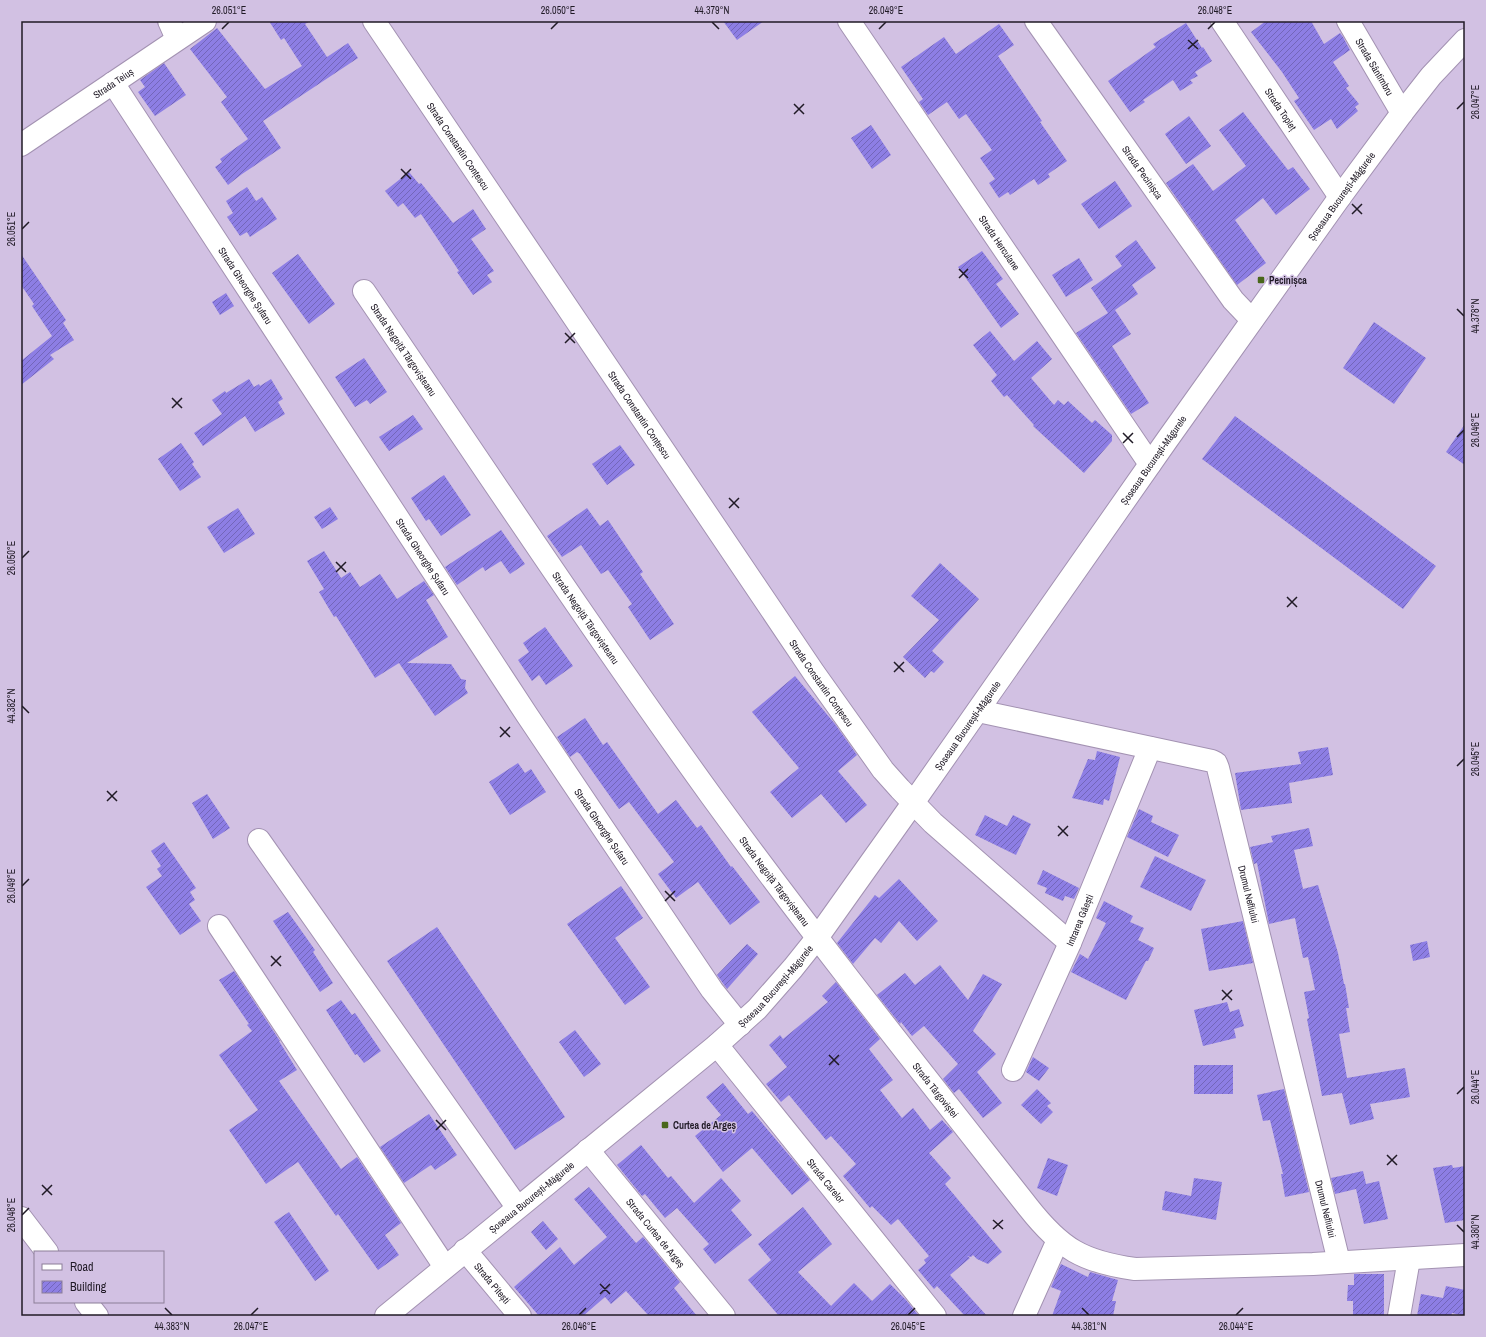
<svg xmlns="http://www.w3.org/2000/svg" width="1486" height="1337" font-family="'Archivo Narrow',sans-serif">
	<style>
		.building { fill: url(#building-hatch) }
		.lines { fill: none; stroke-linecap: round; stroke-linejoin: round }
		.minor-casing { stroke: #a392b2; stroke-width: 24 }
		.secondary-casing { stroke: #a392b2; stroke-width: 24 }
		.minor { stroke: #fff; stroke-width: 22 }
		.secondary { stroke: #fff; stroke-width: 22 }
		.ticks { fill: none; stroke: #201a26; stroke-width: 1.5 }
		.poi-dot { fill: #4a671b; stroke: #d2c1e3; stroke-width: 1.5 }
		.labels { text-anchor: middle; stroke-width: 3; stroke-linejoin: round; paint-order: stroke }
		.street-label { font-size: 10px; fill: #201a26; stroke: #d2c1e3 }
		.poi-label { font-size: 10px; font-weight: bold; fill: #201a26; stroke: #d2c1e3; text-anchor: start }
		.neatline { fill: none; stroke: #201a26; stroke-width: 1.5 }
		.ticks-label { font-size: 10px; text-anchor: middle; fill: #201a26 }
	</style>
	<defs>
		<pattern id="building-hatch" width="6" height="6" patternUnits="userSpaceOnUse"><rect width="6" height="6" fill="#8d7ee4"/><path d="M-1 1l2-2M0 6l6-6M5 7l2-2" fill="none" stroke="#7366b9"/></pattern>
	</defs>
	<rect width="100%" height="100%" fill="#d2c1e3"/>
	<path class="building" d="M269 21H310L305 24 327 57 348 43 358 58 263 121 281 148 242 174 228 185 215 167 222 162 220 159 248 139 221 102 227 97 190 49 217 28 265 89 302 66 284 38 281 40Z
		M723 21H764L737 40Z
		M1266 21H1311L1324 44 1340 33 1343 37 1350 50 1333 62 1349 86 1346 88 1359 104 1355 107 1358 111 1337 129 1331 119 1314 130 1294 101 1299 98 1282 72 1251 32Z
		M1186 23 1202 48 1203 47 1212 61 1195 72 1198 76 1190 80 1193 83 1180 91 1173 80 1143 100 1145 102 1130 112 1108 81 1156 47 1153 44Z
		M999 24 1014 45 998 56 1042 121 1040 122 1067 161 1048 174 1050 177 1038 185 1034 179 1010 195 1008 192 999 198 989 183 995 179 980 158 992 150 966 114 959 119 947 102 928 115 919 102 923 99 901 67 944 37 956 54Z
		M164 63 186 95 155 116 138 92 145 87 140 80Z
		M1243 112 1288 170 1293 167 1310 189 1276 215 1263 198 1235 220 1266 263 1237 285 1166 183 1193 164 1213 191 1246 166 1219 130Z
		M1189 116 1211 146 1186 164 1165 134Z
		M871 125 891 155 872 169 851 138Z
		M409 172 419 184 421 183 453 223 473 209 486 229 471 239 494 271 487 275 492 282 473 295 457 272 459 271 421 214 415 218 403 203 398 207 385 191Z
		M1115 181 1132 206 1099 229 1081 204Z
		M247 187 256 201 262 197 277 219 250 237 247 232 240 236 227 217 233 213 226 201Z
		M1136 240 1156 268 1132 285 1138 294 1115 310 1131 334 1112 346 1149 403 1131 414 1076 333 1108 313 1091 288 1122 266 1115 256Z
		M982 251 1003 279 996 284 1019 314 1001 328 958 267Z
		M21 254 66 320 63 323 74 340 50 355 54 359 21 385V361L52 336 32 306 34 304 21 285Z
		M298 254 335 304 309 324 272 273Z
		M1079 258 1093 280 1066 297 1052 275Z
		M226 293 234 306 220 315 212 302Z
		M1374 322 1426 358 1394 404 1343 368Z
		M990 331 1014 361 1037 341 1052 359 1031 378 1054 405 1058 400 1064 405 1068 401 1092 423 1095 420 1112 435V441L1084 473 1033 426 1034 425 1007 395 1004 397 991 381 997 375 973 345Z
		M364 358 387 392 370 404 367 400 355 407 335 377Z
		M249 379 254 387 259 384 260 386 271 379 283 399 278 402 285 414 255 432 245 416 203 446 194 433 222 414 212 400 225 391 226 393Z
		M413 415 423 429 389 451 379 437Z
		M1235 416 1436 566 1403 609 1202 459Z
		M1465 424V465L1446 452Z
		M181 443 194 462 192 464 201 477 180 491 158 459Z
		M620 445 635 465 607 485 592 464Z
		M444 475 471 515 441 536 429 519 426 521 411 498Z
		M330 507 338 519 322 529 314 517Z
		M238 508 255 534 224 553 207 527Z
		M587 508 600 526 608 520 643 572 640 574 674 624 650 640 628 607 632 604 608 570 601 574 581 545 562 557 547 536Z
		M501 530 525 564 510 574 501 561 485 571 483 567 457 585 445 567Z
		M324 551 341 578 350 572 360 587 380 574 397 599 424 581 434 595 426 600 448 637 407 663 451 664 461 679 466 680 465 688 468 693 435 716 399 663 375 678 336 616 334 617 319 592 324 589 307 561Z
		M940 563 979 599 932 651 944 662 934 673 931 671 925 678 903 657 939 620 911 596Z
		M545 627 573 666 546 685 539 675 532 681 518 660 529 652 523 643Z
		M795 676 835 724 857 755 838 771 867 805 846 823 821 794 792 818 770 792 799 768 752 712Z
		M585 718 603 745 607 742 658 814 676 800 697 828 701 825 731 867 732 866 760 902 730 925 698 882 676 898 658 874 674 862 629 802 619 809 580 754 577 752 570 757 557 737Z
		M1328 747 1333 775 1289 783 1292 803 1241 810 1235 773 1301 764 1298 752Z
		M1097 751 1120 757 1109 801 1104 799 1103 805 1072 798 1088 759 1095 760Z
		M518 763 525 773 531 769 546 792 510 815 489 782Z
		M207 794 230 828 213 839 192 803Z
		M1139 809 1153 816 1151 822 1179 835 1168 857 1127 837Z
		M985 815 1007 826 1013 815 1031 824 1016 855 975 835Z
		M1309 828 1313 846 1294 850 1303 889 1318 885 1338 953 1344 984H1345L1349 1008H1346L1350 1032 1339 1034 1347 1078 1405 1068 1410 1097 1370 1104 1374 1119 1350 1125 1342 1093 1322 1096 1307 1019 1309 1018 1304 992 1315 990 1308 957 1303 958 1295 918 1269 924 1257 863 1254 864 1250 847 1273 842 1271 836Z
		M164 842 196 888 190 892 195 900 189 904 201 921 180 935 146 887 162 876 157 869 161 866 151 851Z
		M1155 856 1206 880 1191 911 1140 887Z
		M1043 870 1079 888 1074 899 1065 896 1063 901 1045 893 1047 888 1037 884Z
		M899 879 938 921 917 941 899 921 881 943 875 938 853 964 837 943 875 895 879 898Z
		M621 886 643 918 615 938 650 987 625 1005 567 924Z
		M1104 901 1133 916 1130 922 1144 928 1138 940 1154 948 1148 961H1146L1126 1000 1071 972 1080 954 1088 959 1106 923 1096 918Z
		M288 912 315 950 313 952 333 983 320 992 273 921Z
		M1243 921 1253 963 1209 971 1201 929Z
		M437 927 565 1117 515 1150 387 961Z
		M1427 941 1430 957 1413 961 1410 945Z
		M747 944 758 954 727 989 717 975Z
		M940 965 968 1000 983 974 1002 984 973 1031 996 1054 977 1072 1002 1103 983 1118 959 1089 954 1093 943 1079 958 1064 924 1026 912 1036 901 1022 900 1024 877 995 905 973 915 985Z
		M234 971 280 1041H279L297 1070 279 1081 341 1169 357 1157 401 1223 385 1235 399 1255 378 1270 338 1214 336 1216 298 1162 266 1184 229 1130 258 1110 219 1055 252 1031 247 1025 249 1024 219 980Z
		M836 982 880 1039 869 1049 893 1080 880 1090 902 1118 913 1108 930 1130 942 1120 953 1132 929 1153 951 1178 945 1184 1002 1252 988 1264 977 1259 973 1255 971 1257 967 1256 970 1258 950 1275 987 1316H965L937 1286 934 1289 918 1270 926 1263 924 1260 929 1256 898 1219 891 1225 872 1206 870 1208 843 1176 856 1164 831 1136 826 1140 789 1095 781 1102 766 1084 787 1067 769 1045 780 1035 783 1039 828 1002 822 996Z
		M341 1000 352 1015 355 1013 381 1051 364 1063 357 1054 355 1055 326 1010Z
		M1227 1002 1230 1012 1239 1009 1244 1026 1234 1029 1236 1038 1203 1046 1194 1010Z
		M575 1030 601 1064 584 1077 559 1042Z
		M1033 1057 1049 1068 1039 1081 1026 1072Z
		M1194 1065H1233V1094H1194Z
		M723 1083 748 1114 752 1111 810 1180 792 1195 752 1148 723 1172 695 1136 721 1115 706 1097Z
		M1037 1089 1051 1103 1047 1106 1053 1112 1041 1124 1021 1105Z
		M1284 1089 1309 1192 1285 1197 1281 1174H1283L1270 1120 1263 1121 1257 1095Z
		M429 1114 457 1155 435 1170 431 1165 404 1183 380 1147Z
		M641 1145 668 1178 671 1176 694 1203 721 1178 741 1201 731 1210 752 1235 715 1264 703 1249 709 1244 677 1208 665 1218 645 1194 642 1196 617 1165Z
		M1048 1158 1068 1165 1057 1196 1037 1188Z
		M1452 1165 1453 1168 1465 1166V1220L1445 1223 1433 1168Z
		M1363 1171 1366 1184 1379 1181 1388 1219 1364 1224 1356 1189 1335 1194 1331 1178Z
		M1194 1178 1222 1182 1216 1220 1162 1210 1165 1191 1191 1196Z
		M589 1187 636 1243 643 1237 680 1282 674 1288 697 1316H649L626 1291 611 1304 605 1297 583 1316H539L514 1287 560 1247 574 1265 607 1237 574 1199Z
		M803 1207 832 1244 798 1272 831 1306 854 1283 872 1301 890 1284 906 1300 919 1316H779L748 1280 771 1260 758 1244Z
		M289 1212 329 1271 315 1281 274 1222Z
		M543 1221 558 1239 546 1250 531 1232Z
		M1061 1264 1088 1277 1090 1272 1118 1280 1112 1301H1116L1113 1316H1052L1061 1291 1051 1287Z
		M1354 1274H1384V1316H1353V1301H1347L1348 1285H1354Z
		M1446 1286 1465 1290V1316L1452 1313 1451 1316H1417L1421 1294 1443 1298Z"/>
	<g class="lines">
		<defs>
			<g id="minor">
				<path d="M169 21 177 39"/>
				<path id="s1" d="M374 21 814 673 883 770 900 789 933 823 1070 943"/>
				<path id="s2" d="M849 21 1150 464"/>
				<path id="s3" d="M1036 21 1233 300 1252 320"/>
				<path id="s4" d="M1222 21 1340 197"/>
				<path id="s5" d="M1348 21 1402 113"/>
				<path id="s6" d="M113 83 527 715 712 990 740 1025"/>
				<path id="s7" d="M21 145 205 21"/>
				<path id="s8" d="M364 291C479 460 592 631 712 797 814 937 921 1071 1028 1207 1061 1249 1083 1262 1135 1269L1313 1264 1465 1255"/>
				<path id="s9" d="M978 711 1212 761 1216 763 1218 768 1339 1262"/>
				<path d="M259 840 517 1207"/>
				<path d="M219 926 445 1267"/>
				<path id="s10" d="M717 1045 935 1316"/>
				<path id="s11" d="M1013 1070 1070 943 1150 748"/>
				<path id="s12" d="M588 1150 724 1316"/>
				<path d="M21 1218 47 1252"/>
				<path id="s13" d="M465 1250 520 1316"/>
				<path d="M86 1302 97 1316"/>
				<path d="M1024 1316 1058 1240"/>
				<path d="M1399 1316 1409 1259"/>
			</g>
			<g id="secondary">
				<path id="s14" d="M386 1316 717 1045 757 1009 793 968 817 938 913 803 1167 440 1340 197 1402 113 1431 76 1465 40"/>
			</g>
		</defs>
		<use href="#minor" class="minor-casing"/>
		<use href="#secondary" class="secondary-casing"/>
		<use href="#minor" class="minor"/>
		<use href="#secondary" class="secondary"/>
	</g>
	<path class="ticks" d="M712 22 719 29M222 29 229 22M551 29 558 22M879 29 886 22M1208 29 1215 22M1188 40 1198 49M1188 49 1198 40M794 104 804 114M1457 109 1464 102M794 114 804 104M401 169 411 179M401 179 411 169M1352 204 1362 214M1352 214 1362 204M22 229 29 222M959 269 968 278M959 278 968 269M1457 309 1464 316M565 333 575 343M565 343 575 333M172 398 182 408M172 408 182 398M1123 433 1133 443M1457 437 1464 430M1123 443 1133 433M729 498 739 508M729 508 739 498M22 558 29 551M336 562 346 572M336 572 346 562M1287 597 1297 607M1287 607 1297 597M894 662 904 672M894 672 904 662M22 706 29 713M500 727 510 737M500 737 510 727M1457 766 1464 759M107 791 117 801M107 801 117 791M1058 826 1068 836M1058 836 1068 826M22 886 29 879M665 891 675 901M665 901 675 891M271 956 281 966M271 966 281 956M1222 990 1232 1000M1222 1000 1232 990M829 1055 839 1065M829 1065 839 1055M1457 1094 1464 1087M436 1120 446 1130M436 1130 446 1120M1387 1155 1397 1165M1387 1165 1397 1155M42 1185 52 1195M42 1195 52 1185M22 1215 29 1208M993 1220 1003 1229M1457 1225 1464 1232M993 1229 1003 1220M600 1284 610 1294M600 1294 610 1284M165 1308 172 1315M1082 1308 1089 1315M251 1315 258 1308M579 1315 586 1308M908 1315 915 1308M1236 1315 1243 1308"/>
	<g class="poi-dot">
		<rect x="1257" y="276" width="8" height="8" rx="2"/>
		<rect x="661" y="1121" width="8" height="8" rx="2"/>
	</g>
	<g class="labels">
		<g class="street-label">
			<text dy="4" stroke="none"><textPath href="#s5" startOffset="53">Strada Sântimbru</textPath></text>
			<text dy="4" stroke="none"><textPath href="#s7" startOffset="111">Strada Teiuș</textPath></text>
			<text dy="4" stroke="none"><textPath href="#s4" startOffset="106">Strada Topleț</textPath></text>
			<text dy="4" stroke="none"><textPath href="#s1" startOffset="151">Strada Constantin Conțescu</textPath></text>
			<text dy="4" stroke="none"><textPath href="#s3" startOffset="185">Strada Pecinișca</textPath></text>
			<text dy="4" stroke="none"><textPath href="#s14" startOffset="1483">Șoseaua București-Măgurele</textPath></text>
			<text dy="4" stroke="none"><textPath href="#s2" startOffset="268">Strada Herculane</textPath></text>
			<text dy="4" stroke="none"><textPath href="#s6" startOffset="242">Strada Gheorghe Șufaru</textPath></text>
			<text dy="4" stroke="none"><textPath href="#s8" startOffset="71">Strada Negoiță Târgovișteanu</textPath></text>
			<text dy="4" stroke="none"><textPath href="#s1" startOffset="475">Strada Constantin Conțescu</textPath></text>
			<text dy="4" stroke="none"><textPath href="#s14" startOffset="1159">Șoseaua București-Măgurele</textPath></text>
			<text dy="4" stroke="none"><textPath href="#s6" startOffset="566">Strada Gheorghe Șufaru</textPath></text>
			<text dy="4" stroke="none"><textPath href="#s8" startOffset="395">Strada Negoiță Târgovișteanu</textPath></text>
			<text dy="4" stroke="none"><textPath href="#s1" startOffset="799">Strada Constantin Conțescu</textPath></text>
			<text dy="4" stroke="none"><textPath href="#s14" startOffset="835">Șoseaua București-Măgurele</textPath></text>
			<text dy="4" stroke="none"><textPath href="#s6" startOffset="890">Strada Gheorghe Șufaru</textPath></text>
			<text dy="4" stroke="none"><textPath href="#s8" startOffset="719">Strada Negoiță Târgovișteanu</textPath></text>
			<text dy="4" stroke="none"><textPath href="#s9" startOffset="379">Drumul Nefliului</textPath></text>
			<text dy="4" stroke="none"><textPath href="#s11" startOffset="164">Intrarea Găești</textPath></text>
			<text dy="4" stroke="none"><textPath href="#s14" startOffset="511">Șoseaua București-Măgurele</textPath></text>
			<text dy="4" stroke="none"><textPath href="#s8" startOffset="983">Strada Târgoviștei</textPath></text>
			<text dy="4" stroke="none"><textPath href="#s10" startOffset="174">Strada Carelor</textPath></text>
			<text dy="4" stroke="none"><textPath href="#s14" startOffset="188">Șoseaua București-Măgurele</textPath></text>
			<text dy="4" stroke="none"><textPath href="#s9" startOffset="703">Drumul Nefliului</textPath></text>
			<text dy="4" stroke="none"><textPath href="#s12" startOffset="107">Strada Curtea de Argeș</textPath></text>
			<text dy="4" stroke="none"><textPath href="#s13" startOffset="43">Strada Pitești</textPath></text>
		</g>
		<g class="poi-label">
			<text x="1269" y="284">Pecinișca</text>
			<text x="673" y="1129">Curtea de Argeș</text>
		</g>
	</g>
	<rect width="1486" height="1337" fill="none" stroke="#d2c1e3" stroke-width="44"/>
	<rect x="34" y="1251" width="130" height="52" fill="#d2c1e3" stroke="#8b7e97"/>
	<rect x="42" y="1264" width="20" height="6" fill="#ffffff" stroke="#8b7e97"/>
	<text x="70" y="1271" font-size="12" fill="#201a26">Road</text>
	<rect x="42" y="1281" width="20" height="12" fill="url(#building-hatch)" stroke="#8b7e97"/>
	<text x="70" y="1291" font-size="12" fill="#201a26">Building</text>
	<rect x="22" y="22" width="1442" height="1293" class="neatline"/>
	<g class="ticks-label">
		<text x="229" y="14">26.051°E</text>
		<text x="558" y="14">26.050°E</text>
		<text x="712" y="14">44.379°N</text>
		<text x="886" y="14">26.049°E</text>
		<text x="1215" y="14">26.048°E</text>
		<text transform="translate(1475 102) rotate(-90)" y="4">26.047°E</text>
		<text transform="translate(11 229) rotate(-90)" y="4">26.051°E</text>
		<text transform="translate(1475 316) rotate(-90)" y="4">44.378°N</text>
		<text transform="translate(1475 430) rotate(-90)" y="4">26.046°E</text>
		<text transform="translate(11 558) rotate(-90)" y="4">26.050°E</text>
		<text transform="translate(11 706) rotate(-90)" y="4">44.382°N</text>
		<text transform="translate(1475 759) rotate(-90)" y="4">26.045°E</text>
		<text transform="translate(11 886) rotate(-90)" y="4">26.049°E</text>
		<text transform="translate(1475 1087) rotate(-90)" y="4">26.044°E</text>
		<text transform="translate(11 1215) rotate(-90)" y="4">26.048°E</text>
		<text transform="translate(1475 1232) rotate(-90)" y="4">44.380°N</text>
		<text x="172" y="1330">44.383°N</text>
		<text x="251" y="1330">26.047°E</text>
		<text x="579" y="1330">26.046°E</text>
		<text x="908" y="1330">26.045°E</text>
		<text x="1089" y="1330">44.381°N</text>
		<text x="1236" y="1330">26.044°E</text>
	</g>
</svg>
